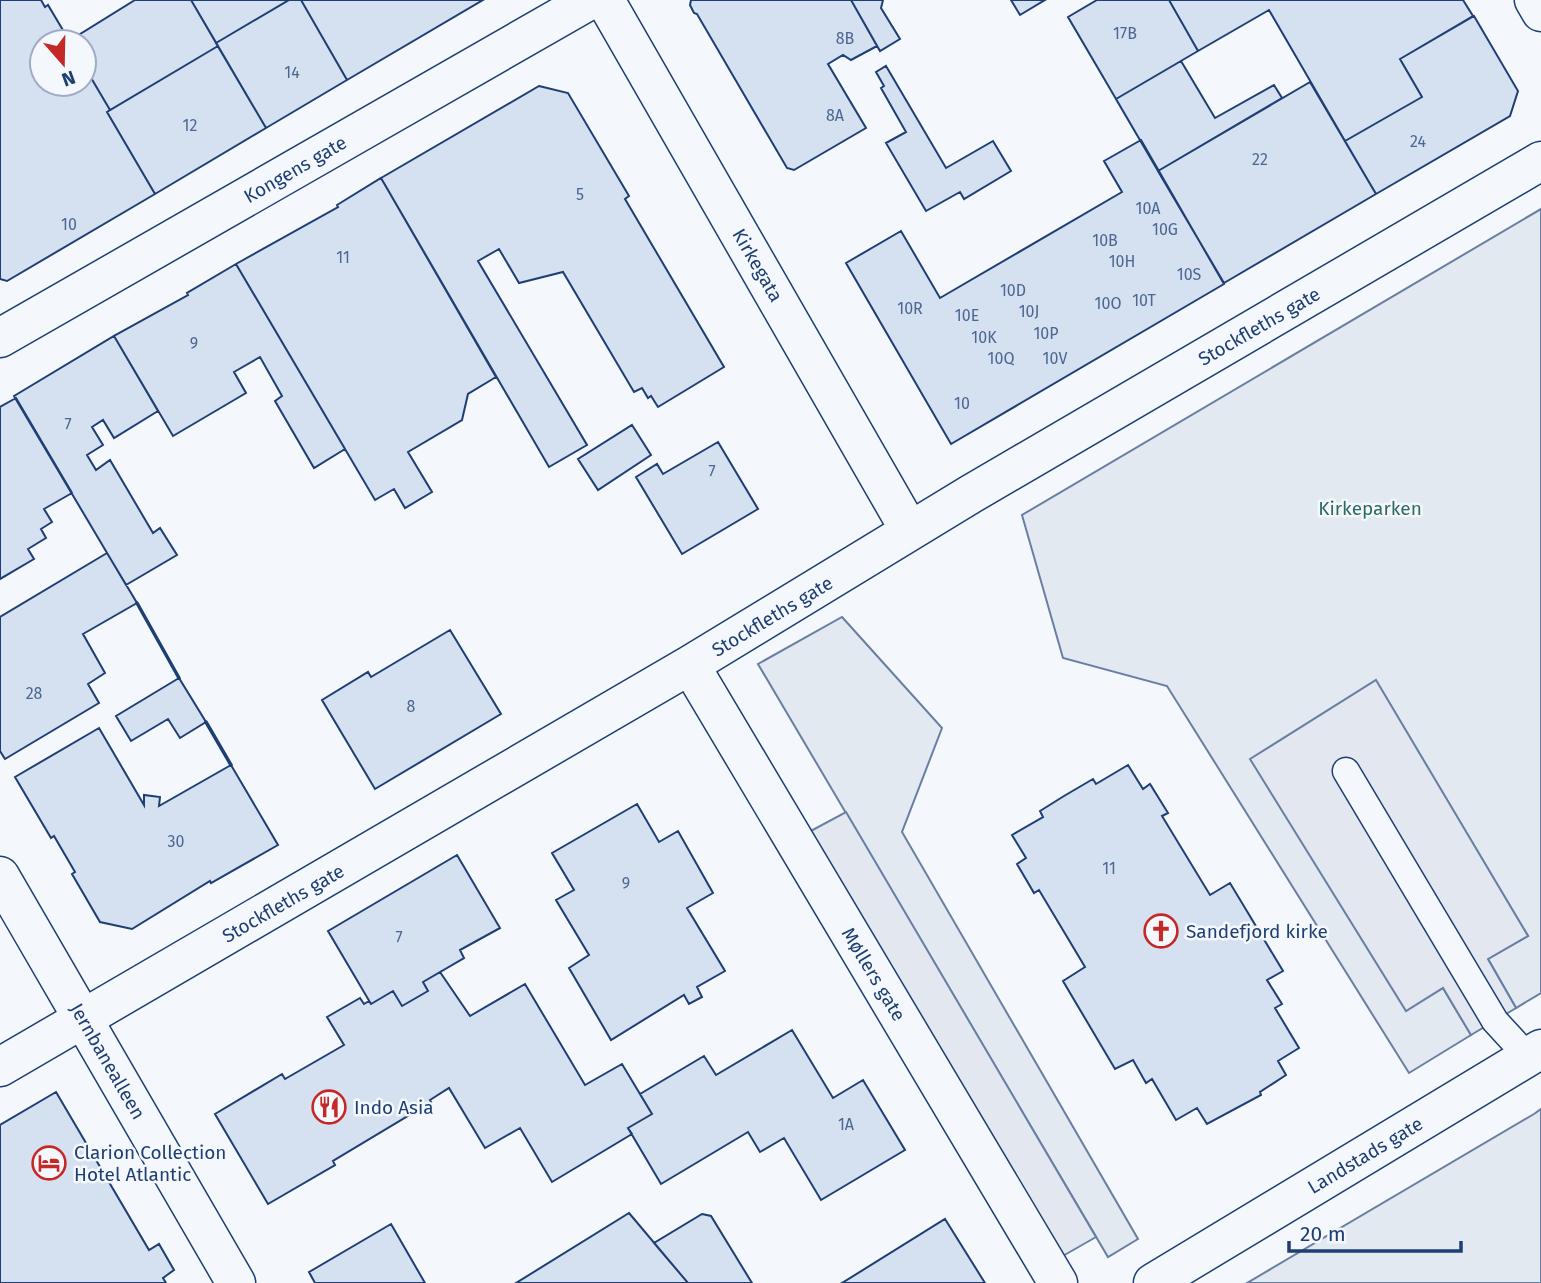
<svg xmlns="http://www.w3.org/2000/svg" width="1541" height="1283" font-family="'Fira Sans',sans-serif">
	<style>
		.green { fill: #e3e9f0; stroke: #687fa3; stroke-width: 2 }
		.parking { fill: #e3e8f0; stroke: #687fa3; stroke-width: 2 }
		.building { fill: #d5e0f0; stroke: #1d3f73; stroke-width: 2 }
		.lines { fill: none; stroke-linecap: round; stroke-linejoin: round }
		.lane-casing { stroke: #1d3f73; stroke-width: 29 }
		.street-casing { stroke: #1d3f73; stroke-width: 41 }
		.secondary-casing { stroke: #1d3f73; stroke-width: 41 }
		.primary-casing { stroke: #1d3f73; stroke-width: 41 }
		.lane { stroke: #f4f7fb; stroke-width: 26 }
		.street { stroke: #f4f7fb; stroke-width: 38 }
		.secondary { stroke: #f4f7fb; stroke-width: 38 }
		.primary { stroke: #f4f7fb; stroke-width: 38 }
		.wall { stroke: #1d3f73; stroke-width: 3.5 }
		.labels { text-anchor: middle; stroke-width: 5; stroke-linejoin: round; paint-order: stroke }
		.number-label { font-size: 16px; fill: #4b6792 }
		.street-label { font-size: 19px; fill: #1d3f73; stroke: #f4f7fb }
		.park-label { font-size: 19px; fill: #2c6c60; stroke: #f4f7fb }
		.poi-label { font-size: 19px; fill: #1d3f73; stroke: #f4f7fb; text-anchor: start }
	</style>
	<rect width="100%" height="100%" fill="#f4f7fb"/>
	<path class="green" d="M1541 209V993L1516 1008 1488 959 1528 936 1376 681 1406 1010 1443 988 1471 1035 1409 1073 1167 686 1063 658 1022 515Z
		M842 617 942 728 902 832 1138 1239 1108 1257 758 664Z
		M1541 1109V1283H1247L1534 1114Z"/>
	<path class="parking" d="M1376 680 1528 936 1488 959 1516 1008 1471 1035 1443 988 1406 1011 1250 759Z
		M846 812 1096 1237 1047 1265 794 840Z"/>
	<path class="building" d="M0 0H41L45 7 48 5 70 42H42V84H84V66L110 110 107 112 155 194 7 281 0 279Z
		M135 0H191L218 46 110 110 84 66V42L69 41Z
		M191 0H289L216 43Z
		M289 0H301L347 80 266 128 216 43Z
		M301 0H483L347 80Z
		M691 0H851L877 46 851 60 843 55 828 64 866 128 794 170 787 168 697 14 694 13 690 5Z
		M851 0H883L881 8 900 39 880 51Z
		M1011 0H1045L1020 15Z
		M1097 0H1169L1198 51 1116 99 1068 17Z
		M1169 0H1463L1473 16 1400 59 1422 97 1345 141 1269 10 1198 51Z
		M1474 16 1518 91 1510 116 1376 194 1345 141 1422 97 1400 59Z
		M218 46 266 128 155 194 107 112Z
		M1181 61 1215 118 1274 85 1282 98 1158 171 1116 99Z
		M886 66 946 168 993 141 1011 171 964 199 960 192 926 211 886 143 906 132 881 88 884 86 876 72Z
		M1310 82 1376 194 1224 283 1158 171Z
		M539 86 568 93 629 196 625 199 724 367 658 407 651 396 648 398 642 388 634 392 563 272 519 283 499 249 478 261 587 445 549 467 381 178Z
		M1141 140 1224 284 951 444 846 263 901 231 940 298 1122 192 1104 161Z
		M381 178 496 377 468 394 462 420 408 452 432 492 405 508 394 489 375 500 236 264 338 207 337 205Z
		M236 264 345 449 314 468 275 401 282 396 260 357 234 372 246 393 173 436 114 336 188 295 187 293Z
		M114 336 158 411 114 438 103 420 92 427 103 445 87 455 96 470 110 460 153 533 160 528 177 555 126 585 14 396Z
		M16 398 72 493 44 509 52 522 41 529 46 538 28 549 34 559 0 579V407Z
		M632 425 651 455 598 490 578 459Z
		M718 442 758 509 682 554 636 477 657 464 663 474Z
		M107 553 137 603 83 634 105 673 88 684 99 703 5 759 0 751V617Z
		M450 630 501 714 375 789 322 700 368 672 371 677Z
		M179 678 206 722 180 738 168 719 131 741 116 716Z
		M99 728 144 805V795L160 797 159 806 231 765 278 845 211 883 210 881 132 929 100 922 72 874 75 872 54 836 51 838 15 777Z
		M1128 765 1143 789 1150 784 1168 813 1162 816 1210 895 1230 883 1283 971 1267 980 1282 1004 1275 1008 1299 1048 1278 1061 1286 1075 1260 1092 1261 1095 1207 1124 1197 1108 1176 1120 1152 1079 1146 1083 1133 1060 1115 1069 1063 981 1085 967 1039 890 1034 893 1017 864 1026 858 1012 835 1043 817 1040 811 1064 796 1093 779 1096 784Z
		M637 804 659 842 678 831 713 893 687 908 725 971 697 987 702 997 689 1004 684 995 611 1040 569 968 589 955 556 900 574 890 552 853Z
		M457 855 500 928 460 950 464 958 423 982 428 991 402 1006 393 991 371 1004 328 931Z
		M440 972 470 1016 525 984 585 1085 622 1064 652 1114 628 1128 632 1134 552 1182 520 1128 485 1148 449 1088 430 1100 431 1102 333 1161 335 1165 268 1204 215 1114 282 1074 285 1079 344 1045 327 1017 360 998 364 1004 369 1001 371 1004 393 991 402 1006 428 991 423 982Z
		M792 1030 833 1098 863 1080 905 1150 821 1200 784 1138 760 1152 748 1132 661 1184 628 1128 652 1114 640 1094 704 1056 716 1075Z
		M56 1092 149 1250 159 1244 174 1270 163 1278 166 1283H0V1125Z
		M629 1213 688 1283H516Z
		M702 1214 711 1216 752 1283H688L654 1243Z
		M945 1219 985 1283H842Z
		M391 1224 425 1283H315L309 1272Z"/>
	<g class="lines">
		<defs>
			<path id="lane" d="M1346 771 1495 1021 1528 1057"/>
			<path id="street" d="M605 0 910 531
				M1534 0 1541 12
				M0 338 590 0
				M690 665 1058 1283
				M0 1067 690 665 971 494 1541 161"/>
			<path id="secondary" d="M0 876 236 1283"/>
			<path id="primary" d="M1153 1283 1541 1049"/>
		</defs>
		<use href="#lane" class="lane-casing"/>
		<use href="#street" class="street-casing"/>
		<use href="#secondary" class="secondary-casing"/>
		<use href="#primary" class="primary-casing"/>
		<use href="#lane" class="lane"/>
		<use href="#street" class="street"/>
		<use href="#secondary" class="secondary"/>
		<use href="#primary" class="primary"/>
		<path class="wall" d="M137 603 179 678
			M206 722 231 765"/>
	</g>
	<defs>
		<symbol id="church-ring" viewBox="-11 -11 22 22"><circle r="9.5" fill="#f4f7fb" stroke="#c62828" stroke-width="1.5"/><path d="M-1.2-6h2.4v3.5h3.3v2.4h-3.3V6h-2.4V-.1h-3.3v-2.4h3.3Z" fill="#c62828"/></symbol>
		<symbol id="restaurant-ring" viewBox="-11 -11 22 22"><circle r="9.5" fill="#f4f7fb" stroke="#c62828" stroke-width="1.5"/><path d="M-5-6h1v4h1v-4h1v4h1v-4h1v5L-1.5 .5V6h-2V.5L-5-1ZM5-6V6H3V1.5H1.5Q1.5-4 5-6Z" fill="#c62828"/></symbol>
		<symbol id="hotel-ring" viewBox="-11 -11 22 22"><circle r="9.5" fill="#f4f7fb" stroke="#c62828" stroke-width="1.5"/><path d="M-6-4.5h1.5V1H6V5H4.5V3h-9V5H-6ZM-4 0a1.8 1.8 0 1 1 3.6 0ZM.5 0V-2.5h3Q6-2.5 6 0Z" fill="#c62828"/></symbol>
	</defs>
	<g fill-rule="evenodd">
		<use href="#church-ring" x="1142" y="912" width="38" height="38"/>
		<use href="#restaurant-ring" x="310" y="1088" width="38" height="38"/>
		<use href="#hotel-ring" x="30" y="1144" width="38" height="38"/>
	</g>
	<g class="labels">
		<g class="number-label">
			<text x="1125" y="39">17B</text>
			<text x="845" y="44">8B</text>
			<text x="292" y="78">14</text>
			<text x="835" y="121">8A</text>
			<text x="190" y="131">12</text>
			<text x="1418" y="147">24</text>
			<text x="1260" y="165">22</text>
			<text x="580" y="200">5</text>
			<text x="1148" y="214">10A</text>
			<text x="69" y="230">10</text>
			<text x="1165" y="235">10G</text>
			<text x="1105" y="246">10B</text>
			<text x="343" y="263">11</text>
			<text x="1122" y="267">10H</text>
			<text x="1189" y="280">10S</text>
			<text x="1013" y="296">10D</text>
			<text x="1144" y="306">10T</text>
			<text x="1108" y="309">10O</text>
			<text x="910" y="314">10R</text>
			<text x="1029" y="317">10J</text>
			<text x="967" y="321">10E</text>
			<text x="1046" y="339">10P</text>
			<text x="984" y="343">10K</text>
			<text x="194" y="349">9</text>
			<text x="1001" y="364">10Q</text>
			<text x="1055" y="364">10V</text>
			<text x="962" y="409">10</text>
			<text x="68" y="430">7</text>
			<text x="712" y="477">7</text>
			<text x="34" y="699">28</text>
			<text x="411" y="712">8</text>
			<text x="176" y="847">30</text>
			<text x="1109" y="874">11</text>
			<text x="626" y="889">9</text>
			<text x="399" y="943">7</text>
			<text x="846" y="1130">1A</text>
		</g>
		<g class="street-label">
			<text transform="translate(295 169) rotate(-30)" y="7">Kongens gate</text>
			<text transform="translate(758 265) rotate(60)" y="7">Kirkegata</text>
			<text transform="translate(1259 326) rotate(-30)" y="7">Stockfleths gate</text>
			<text transform="translate(772 616) rotate(-31)" y="7">Stockfleths gate</text>
			<text transform="translate(283 903) rotate(-30)" y="7">Stockfleths gate</text>
			<text transform="translate(874 974) rotate(59)" y="7">Møllers gate</text>
			<text transform="translate(108 1061) rotate(60)" y="7">Jernbanealleen</text>
			<text transform="translate(1365 1155) rotate(-31)" y="7">Landstads gate</text>
		</g>
		<g class="park-label">
			<text x="1370" y="515">Kirkeparken</text>
		</g>
		<g class="poi-label">
			<text x="1186" y="938">Sandefjord kirke</text>
			<text x="354" y="1114">Indo Asia</text>
			<text x="74" y="1159">Clarion Collection<tspan x="74" dy="22">Hotel Atlantic</tspan></text>
		</g>
	</g>
	<g transform="translate(63 63) rotate(160)"><circle r="33" fill="#f4f7fb" stroke="#9eadc5" stroke-width="2"/>
	<path d="M0-5L12 26L0 18L-12 26Z" fill="#c62828"/>
	<text y="-10" font-size="19" font-weight="bold" text-anchor="middle" fill="#1d3f73">N</text>
	</g>
	<path d="M1289 1241v10h172v-10" fill="none" stroke="#1d3f73" stroke-width="3.5"/>
	<text x="1300" y="1241" font-size="21" fill="#1d3f73" stroke="#f4f7fb" stroke-width="5" paint-order="stroke">20 m</text>
</svg>
